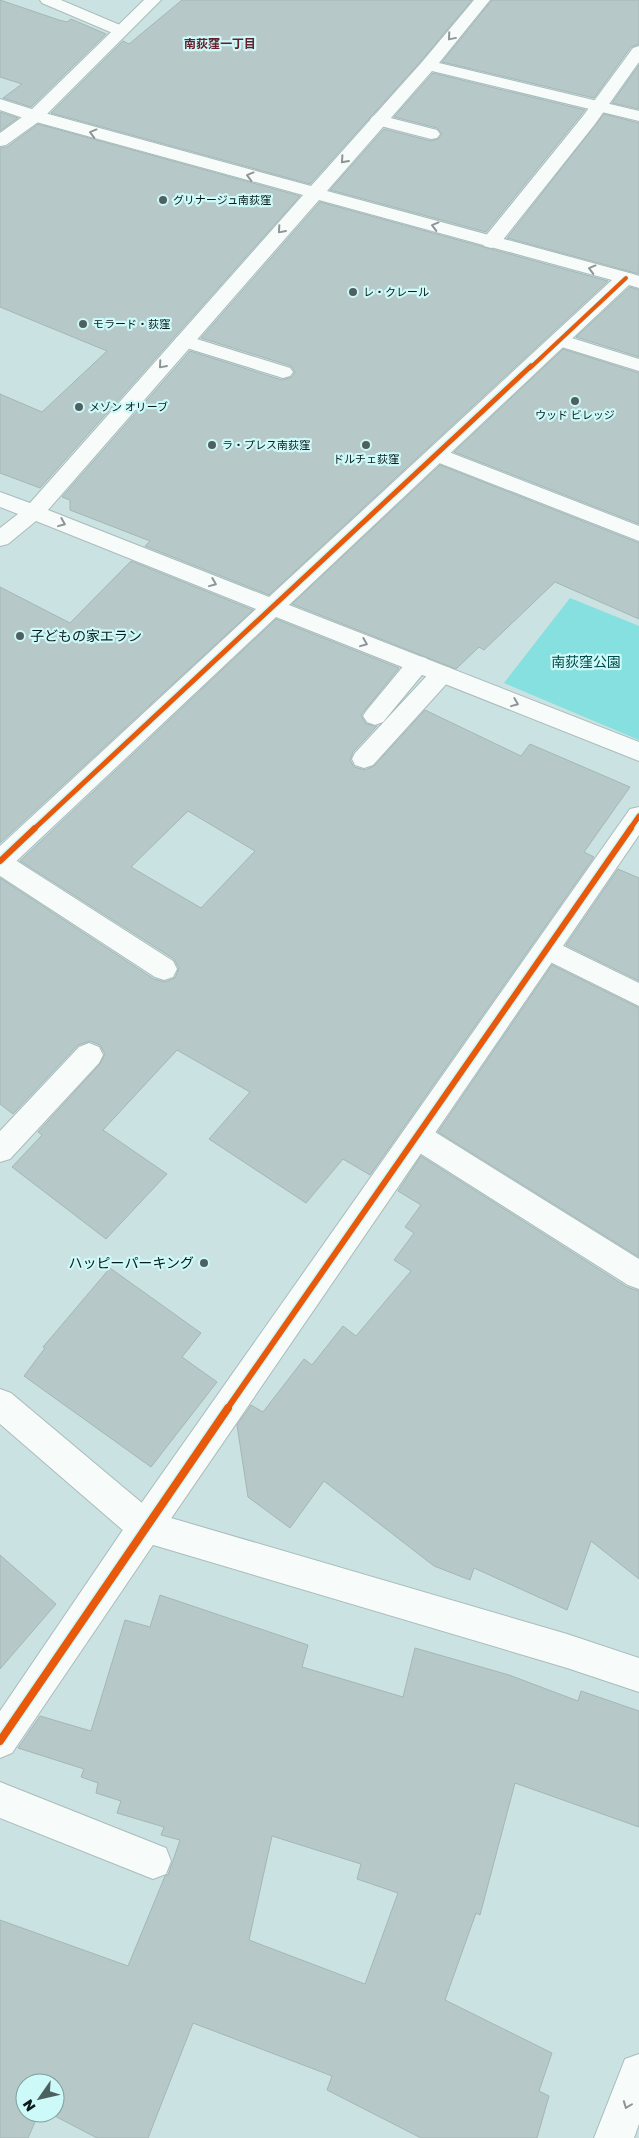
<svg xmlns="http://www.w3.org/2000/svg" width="639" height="2138" font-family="'Golos Text','Noto Sans JP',sans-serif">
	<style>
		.green { fill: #85e0df }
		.building { fill: #b6c8c8; stroke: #a4b7b6; fill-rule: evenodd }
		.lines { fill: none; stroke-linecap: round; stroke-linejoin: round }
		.service-casing { stroke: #a9bcbb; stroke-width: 2 }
		.minor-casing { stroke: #a9bcbb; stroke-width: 2 }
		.tertiary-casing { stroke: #a9bcbb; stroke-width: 2 }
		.service { fill: #f7fbfa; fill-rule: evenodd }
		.minor { fill: #f7fbfa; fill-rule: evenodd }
		.tertiary { fill: #f7fbfa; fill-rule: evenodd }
		.cycleway-far3-casing { stroke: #cdf9f8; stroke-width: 5.5 }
		.cycleway-far2-casing { stroke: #cdf9f8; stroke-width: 8 }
		.cycleway-far1-casing { stroke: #cdf9f8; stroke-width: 9 }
		.cycleway-casing { stroke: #cdf9f8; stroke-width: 11 }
		.cycleway-far3 { stroke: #e8590c; stroke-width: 4 }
		.cycleway-far2 { stroke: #e8590c; stroke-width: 5 }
		.cycleway-far1 { stroke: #e8590c; stroke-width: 6 }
		.cycleway { stroke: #e8590c; stroke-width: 8 }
		.oneway { stroke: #8c9696 }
		.poi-dot { fill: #4d6160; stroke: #cdf9f8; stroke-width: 2 }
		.labels { text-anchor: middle; stroke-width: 4.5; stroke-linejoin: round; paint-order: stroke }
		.far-poi-label { font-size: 11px; fill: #0a1b1b; stroke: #cdf9f8; text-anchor: start }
		.far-neighbourhood-label { font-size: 12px; font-weight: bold; fill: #66202d; stroke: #cdf9f8 }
		.poi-label { font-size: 14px; fill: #0a1b1b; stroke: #cdf9f8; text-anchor: start }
		.park-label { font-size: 14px; fill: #004a4a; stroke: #cdf9f8 }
	</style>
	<rect width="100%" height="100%" fill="#cae2e1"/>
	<path class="green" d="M570 598 639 626V740L504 683Z"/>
	<path class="building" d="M0 0 59 20 67 22 71 19 106 34 31 107 3 98 22 84 0 77Z
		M182 0H472L421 61 310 184 51 113 123 41 129 44Z
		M492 0H639V44L631 47 594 98 442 62Z
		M639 65V109L612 103Z
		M433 73 585 110 486 232 330 190 384 129 431 141 438 139 442 134 437 128 394 117Z
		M0 112 18 118 0 131Z
		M604 114 639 123V274L507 238Z
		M38 124 300 196 40 488 0 473V394L42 412 107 351 0 307V148L7 147Z
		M320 202 608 281 269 595 145 546 150 541 70 510V500L62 497 190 351 282 380 292 377 295 372 291 366 201 338Z
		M630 287 639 290V357L576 337Z
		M563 349 639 373V524L454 452Z
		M440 465 639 543V619L555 582 484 650 479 647 456 669 292 604Z
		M131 561 253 610 0 843V587L70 623Z
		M276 619 399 668 361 715 366 724 377 726 353 752 350 760 354 767 365 770 374 766 425 710 521 756 530 744 630 787 584 852 594 857 370 1175 343 1159 306 1203 209 1139 250 1092 177 1050 103 1130 167 1174 106 1239 12 1167 42 1135 38 1132 100 1064 105 1054 100 1045 90 1041 78 1045 13 1114 0 1104V878L154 979 165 982 175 978 179 968 174 959 20 861ZM188 811 255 851 201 908 131 867Z
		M618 869 639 878V981L566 945Z
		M552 965 639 1008V1257L438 1132Z
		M421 1156 627 1287 639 1291V1579L591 1541 567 1610 474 1568 470 1580 434 1566 324 1481 290 1528 248 1497 237 1425 251 1405 263 1412 304 1359 312 1365 343 1326 356 1336 411 1271 394 1260 414 1233 405 1227 421 1205 398 1191Z
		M110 1268 201 1333 182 1357 217 1382 151 1467 24 1376 45 1348 43 1347Z
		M0 1555 56 1604 0 1669Z
		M160 1595 308 1645 302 1667 403 1697 415 1648 509 1675 578 1701 581 1691 639 1711V1827L515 1783 480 1915 476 1913 445 2000 552 2053 539 2091 549 2096 537 2138H421L327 2090 332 2076 193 2023 148 2138H97L49 2113H55V2083H25V2113H39L28 2138H0V1920L128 1966 165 1876 168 1875 180 1840 161 1835 164 1827 117 1813 121 1801 96 1793 98 1783 81 1777 84 1769 18 1748 40 1716 91 1731 125 1620 150 1627ZM272 1836 361 1864 357 1879 398 1893 365 1984 249 1940Z"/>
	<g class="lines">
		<defs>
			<path id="service" d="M639 46V62L595 124 498 246 491 248 484 246 482 242 484 238 583 116 633 48Z
				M379 115 437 130 440 134 437 138 431 139 373 124 370 120 373 116Z
				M559 334 639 359V371L552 344 549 340 552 336Z
				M184 335 290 368 293 372 290 376 283 378 177 345 174 341 177 337Z
				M436 447 639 526V541L429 459 426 454 429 449Z
				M418 656 426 658 430 664 426 670 383 722 375 725 367 722 363 716 367 710 410 658Z
				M442 666 450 668 454 674 450 680 373 765 364 768 355 765 352 759 355 753 434 668Z
				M0 853 9 856 173 961 177 969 173 977 164 980 155 977 0 876Z
				M547 938 639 983V1006L538 956 534 949 538 942Z
				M417 1124 427 1127 639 1259V1289L628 1285 407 1145 403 1136 407 1127Z
				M0 1782 166 1848 171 1861 166 1874 153 1879 0 1818Z"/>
			<path id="minor" d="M40 0H61L127 28 129 31 127 34H115L42 3Z
				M474 0H490L439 63 639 111V121L432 71 327 191 633 274 639 276V288L629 285 289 605 639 742V761L276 617 9 868 0 871V846L256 609 36 521 8 544 0 546V528L18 514 0 507V492L30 503 303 195 29 120 0 110V99L41 112 311 186 422 62ZM319 200 612 280 269 597 48 510Z
				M639 807V835L157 1539 12 1753 0 1758V1711L133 1515 630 809Z
				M89 1043 99 1047 103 1055 99 1063 10 1159 0 1162V1131L79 1047Z
				M639 2054V2124L634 2138H594L625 2059Z"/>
			<path id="tertiary" d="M144 0H161L41 120 6 145 0 146V133L29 112Z
				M0 1389 11 1393 154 1513 567 1634 639 1658V1692L567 1668 133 1539 0 1424Z"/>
		</defs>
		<use href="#service" class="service-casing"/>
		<use href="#minor" class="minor-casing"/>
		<use href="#tertiary" class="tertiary-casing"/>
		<use href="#service" class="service"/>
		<use href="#minor" class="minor"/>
		<use href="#tertiary" class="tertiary"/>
		<defs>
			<path id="cycleway-far3" d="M530 368 626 278"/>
			<path id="cycleway-far2" d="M34 829 531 366
				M630 829 639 816"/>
			<path id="cycleway-far1" d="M0 861 35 828
				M227 1409 631 828"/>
			<path id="cycleway" d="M0 1741 228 1408"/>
		</defs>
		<use href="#cycleway-far3" class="cycleway-far3-casing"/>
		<use href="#cycleway-far2" class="cycleway-far2-casing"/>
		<use href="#cycleway-far1" class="cycleway-far1-casing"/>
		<use href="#cycleway" class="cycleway-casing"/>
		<use href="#cycleway-far3" class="cycleway-far3"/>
		<use href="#cycleway-far2" class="cycleway-far2"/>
		<use href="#cycleway-far1" class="cycleway-far1"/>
		<use href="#cycleway" class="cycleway"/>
	</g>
	<defs><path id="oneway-chevron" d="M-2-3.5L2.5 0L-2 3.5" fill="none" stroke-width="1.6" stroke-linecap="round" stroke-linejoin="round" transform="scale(1.25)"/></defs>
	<g class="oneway">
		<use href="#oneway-chevron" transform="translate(451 37) rotate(130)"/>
		<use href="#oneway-chevron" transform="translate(93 133) rotate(-165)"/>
		<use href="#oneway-chevron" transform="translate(344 160) rotate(132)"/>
		<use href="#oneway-chevron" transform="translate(250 176) rotate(-165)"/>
		<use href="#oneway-chevron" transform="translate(435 226) rotate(-165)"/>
		<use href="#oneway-chevron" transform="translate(281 230) rotate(131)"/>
		<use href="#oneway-chevron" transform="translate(592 269) rotate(-165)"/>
		<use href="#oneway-chevron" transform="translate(162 365) rotate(131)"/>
		<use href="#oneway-chevron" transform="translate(62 523) rotate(22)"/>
		<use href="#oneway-chevron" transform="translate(213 583) rotate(22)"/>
		<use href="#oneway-chevron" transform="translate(364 643) rotate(22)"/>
		<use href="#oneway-chevron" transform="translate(515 703) rotate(22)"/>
		<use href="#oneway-chevron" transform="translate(627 2105) rotate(111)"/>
	</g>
	<g class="poi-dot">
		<circle cx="163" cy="200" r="5"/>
		<circle cx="353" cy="292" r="5"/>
		<circle cx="83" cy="324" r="5"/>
		<circle cx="575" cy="401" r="5"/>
		<circle cx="79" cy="407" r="5"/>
		<circle cx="212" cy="445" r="5"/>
		<circle cx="366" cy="445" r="5"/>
		<circle cx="20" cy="636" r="5"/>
		<circle cx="204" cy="1263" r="5"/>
	</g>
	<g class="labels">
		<g class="far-poi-label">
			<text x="173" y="204">グリナージュ南荻窪</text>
			<text x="363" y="296">レ・クレール</text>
			<text x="93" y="328">モラード・荻窪</text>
			<text x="89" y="411">メゾン オリーブ</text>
			<text x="575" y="419" text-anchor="middle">ウッド ビレッジ</text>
			<text x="222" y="449">ラ・プレス南荻窪</text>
			<text x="366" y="463" text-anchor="middle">ドルチェ荻窪</text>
		</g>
		<g class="far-neighbourhood-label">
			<text x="220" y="48">南荻窪一丁目</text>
		</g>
		<g class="poi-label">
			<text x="30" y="641">子どもの家エラン</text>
			<text x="194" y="1268" text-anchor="end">ハッピーパーキング</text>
		</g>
		<g class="park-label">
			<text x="586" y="667">南荻窪公園</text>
		</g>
	</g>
	<g transform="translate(40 2098) rotate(236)"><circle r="24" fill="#cdf9f8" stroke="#7fa0a0"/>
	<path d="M0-4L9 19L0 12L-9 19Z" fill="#4d6160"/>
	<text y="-8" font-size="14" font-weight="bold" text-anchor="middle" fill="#0a1b1b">N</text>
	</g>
</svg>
